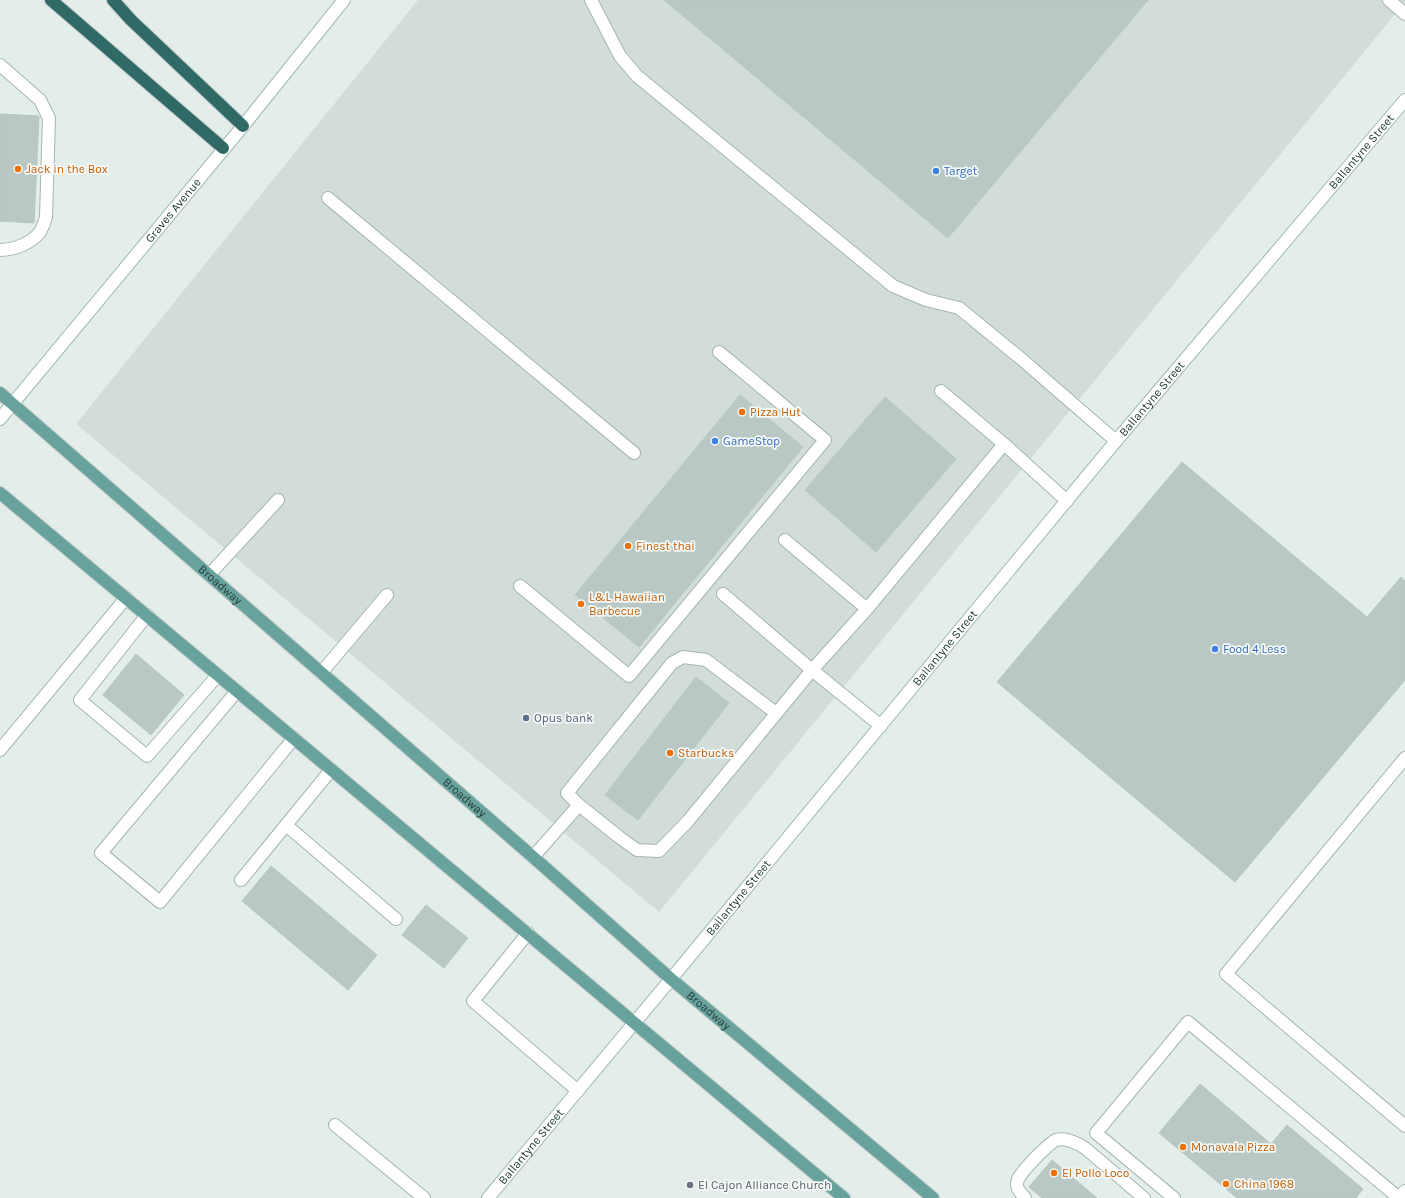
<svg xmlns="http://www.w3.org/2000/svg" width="1405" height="1198" font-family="Karla,sans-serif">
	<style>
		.built { fill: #d2ddd9 }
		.building { fill: #b9c8c4; stroke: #b6c7c2 }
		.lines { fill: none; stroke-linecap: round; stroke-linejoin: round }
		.service-casing { stroke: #a6b5b2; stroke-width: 14 }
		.minor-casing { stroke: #a6b5b2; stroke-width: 14 }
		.secondary-casing { stroke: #a2b9b4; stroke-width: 14 }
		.primary-casing { stroke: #c1c9c8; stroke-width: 14 }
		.motorway-casing { stroke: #c1c9c8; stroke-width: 14 }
		.service { stroke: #fff; stroke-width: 12 }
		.minor { stroke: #fff; stroke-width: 12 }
		.secondary { stroke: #fff; stroke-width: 12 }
		.primary { stroke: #68a29c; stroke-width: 12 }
		.motorway { stroke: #2f6a67; stroke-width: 12 }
		.food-dot { fill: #e8710a; stroke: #f4f9f7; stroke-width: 1.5 }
		.shop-dot { fill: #3f7fe0; stroke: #f4f9f7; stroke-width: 1.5 }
		.service-dot { fill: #5c6f8a; stroke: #f4f9f7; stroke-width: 1.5 }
		.worship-dot { fill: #6b7280; stroke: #f4f9f7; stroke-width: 1.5 }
		.labels { text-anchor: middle; stroke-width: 3.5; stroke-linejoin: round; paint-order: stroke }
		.street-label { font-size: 12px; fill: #233e3b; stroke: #f4f9f7 }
		.food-label { font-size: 12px; fill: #c56008; stroke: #f4f9f7; text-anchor: start }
		.shop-label { font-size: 12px; fill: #366cbe; stroke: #f4f9f7; text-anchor: start }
		.service-label { font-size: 12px; fill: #4e5e75; stroke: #f4f9f7; text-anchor: start }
		.worship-label { font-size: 12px; fill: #5b616d; stroke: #f4f9f7; text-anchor: start }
	</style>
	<rect width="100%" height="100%" fill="#e3edea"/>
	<path class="built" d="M418 0H1405V2L659 912 76 424Z"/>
	<path class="building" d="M664 0H1148L948 238Z
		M0 114 39 116 34 223 0 221Z
		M740 395 803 447 639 647 575 595Z
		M885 397 956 459 876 552 805 490Z
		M1182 462 1367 617 1401 577 1405 581V680L1235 882 997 682Z
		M136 654 184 695 151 735 103 695Z
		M696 677 729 703 638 820 605 795Z
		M271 866 377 955 348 990 242 901Z
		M426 905 468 938 444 968 402 935Z
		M1200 1084 1271 1144 1287 1125 1363 1189 1356 1198H1237L1159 1133Z
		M1052 1160 1097 1198H1042L1029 1187Z"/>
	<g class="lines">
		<defs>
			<path id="service" d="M591 0 620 56 637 76 893 286 926 300 959 308 1019 357 1116 441
				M1389 0 1405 14
				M0 65 40 100 49 118 46 217C45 221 43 227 40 232 32 243 14 250 0 250
				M328 198 634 453
				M941 391 1004 444 1067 501
				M785 540 867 609
				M209 575 278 500
				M520 586 629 676 825 440 719 352
				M723 594 812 670 867 609 1004 444
				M147 615 80 700 147 756 218 675
				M321 673 387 595
				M237 691 101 853 160 902 294 738
				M0 750 126 598
				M579 805 567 793 672 663 683 657 706 660 776 713
				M286 825 396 919
				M533 857 579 805 619 837 637 850 659 851 688 821 812 670 881 726
				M241 880 331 770
				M528 933 473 1001 578 1091
				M335 1125 424 1198
				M1025 1198C1022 1194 1017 1190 1017 1185 1017 1182 1018 1178 1020 1176 1024 1169 1049 1143 1056 1140 1066 1137 1077 1143 1085 1148L1144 1198
				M1174 1198 1096 1133 1188 1022 1399 1198"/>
			<path id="minor" d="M1405 758 1226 974 1405 1126
				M1399 1198 1405 1191"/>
			<g id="secondary">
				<path id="s1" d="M0 419 243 126 344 0"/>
				<path id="s2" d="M488 1198 671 979 1116 441 1405 100"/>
			</g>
			<g id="primary">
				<path id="s3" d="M0 393 533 857 671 979 933 1198"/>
				<path d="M0 493 844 1198"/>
			</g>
			<path id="motorway" d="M51 0 223 148
				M113 0 131 20 243 126"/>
		</defs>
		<use href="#service" class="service-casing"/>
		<use href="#minor" class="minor-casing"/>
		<use href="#secondary" class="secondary-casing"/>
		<use href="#primary" class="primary-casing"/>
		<use href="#motorway" class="motorway-casing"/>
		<use href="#service" class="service"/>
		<use href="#minor" class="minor"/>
		<use href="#secondary" class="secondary"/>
		<use href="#primary" class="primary"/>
		<use href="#motorway" class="motorway"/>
	</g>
	<g class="food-dot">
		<circle cx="18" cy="169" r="4"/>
		<circle cx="742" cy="412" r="4"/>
		<circle cx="628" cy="546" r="4"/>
		<circle cx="581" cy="604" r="4"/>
		<circle cx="670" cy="753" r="4"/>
		<circle cx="1183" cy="1147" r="4"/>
		<circle cx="1054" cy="1173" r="4"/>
		<circle cx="1226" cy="1184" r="4"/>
	</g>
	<g class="shop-dot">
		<circle cx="936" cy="171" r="4"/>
		<circle cx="715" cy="441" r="4"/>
		<circle cx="1215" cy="649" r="4"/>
	</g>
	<circle class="service-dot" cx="526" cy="718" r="4"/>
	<circle class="worship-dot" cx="690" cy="1185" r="4"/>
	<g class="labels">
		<g class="street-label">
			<text dy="4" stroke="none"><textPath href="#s2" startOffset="1363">Ballantyne Street</textPath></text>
			<text dy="4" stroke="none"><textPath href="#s1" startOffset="271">Graves Avenue</textPath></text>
			<text dy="4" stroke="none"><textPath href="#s2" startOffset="1039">Ballantyne Street</textPath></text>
			<text dy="4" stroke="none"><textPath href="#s3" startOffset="292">Broadway</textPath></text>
			<text dy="4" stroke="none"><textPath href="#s2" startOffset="715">Ballantyne Street</textPath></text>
			<text dy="4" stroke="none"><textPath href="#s3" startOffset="616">Broadway</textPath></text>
			<text dy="4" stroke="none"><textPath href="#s2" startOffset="391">Ballantyne Street</textPath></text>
			<text dy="4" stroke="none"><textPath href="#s3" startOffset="940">Broadway</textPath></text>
			<text dy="4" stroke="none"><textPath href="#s2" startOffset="67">Ballantyne Street</textPath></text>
		</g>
		<g class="food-label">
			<text x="26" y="173">Jack in the Box</text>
			<text x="750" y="416">Pizza Hut</text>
			<text x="636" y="550">Finest thai</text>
			<text x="589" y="601">L&amp;L Hawaiian<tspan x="589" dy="14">Barbecue</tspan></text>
			<text x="678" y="757">Starbucks</text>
			<text x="1191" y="1151">Monavala Pizza</text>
			<text x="1062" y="1177">El Pollo Loco</text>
			<text x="1234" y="1188">China 1968</text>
		</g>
		<g class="shop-label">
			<text x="944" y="175">Target</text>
			<text x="723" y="445">GameStop</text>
			<text x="1223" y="653">Food 4 Less</text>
		</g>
		<g class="service-label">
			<text x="534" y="722">Opus bank</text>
		</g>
		<g class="worship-label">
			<text x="698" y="1189">El Cajon Alliance Church</text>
		</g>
	</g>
</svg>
